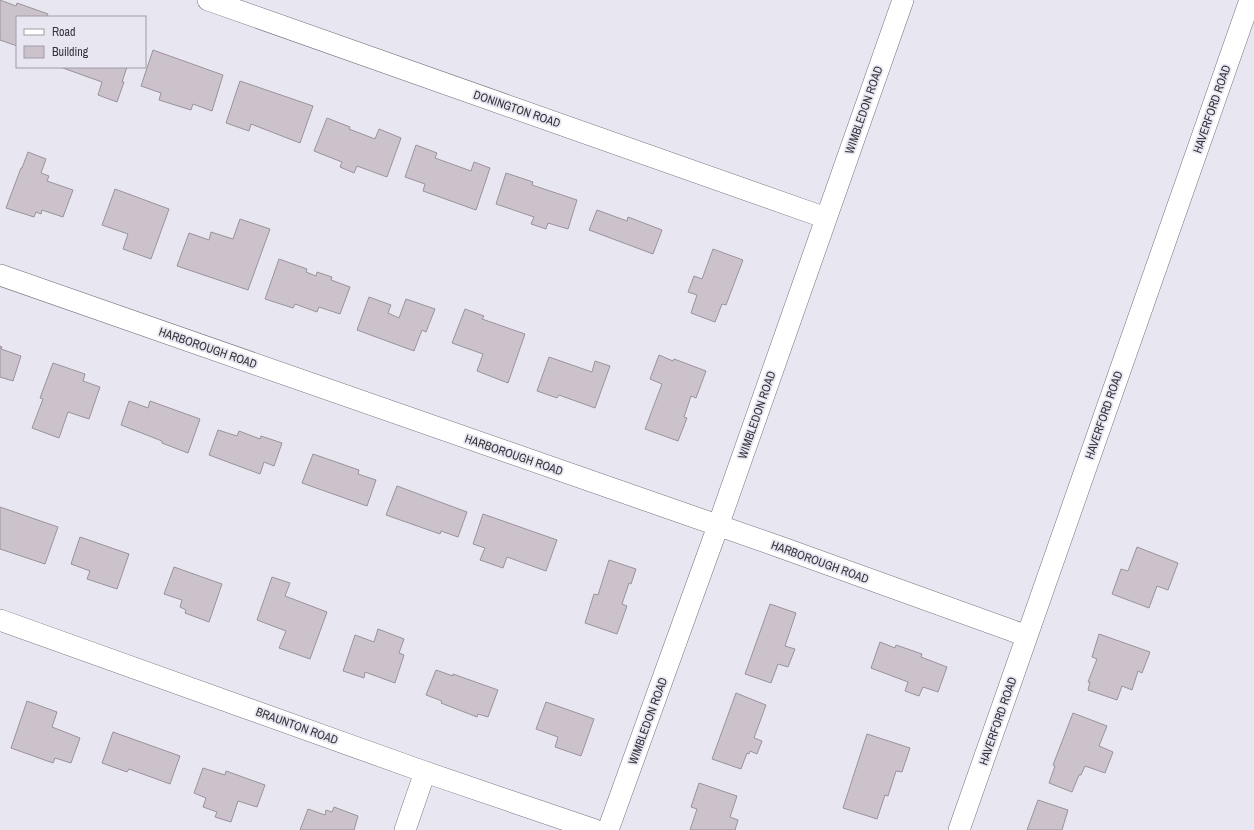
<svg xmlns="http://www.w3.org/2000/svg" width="1254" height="830" font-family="'Archivo Narrow',sans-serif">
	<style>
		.building { fill: #cbc2cb; stroke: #9b939b }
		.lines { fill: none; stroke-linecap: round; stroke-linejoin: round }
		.street-casing { stroke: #73727c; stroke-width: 22 }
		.street { stroke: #fff; stroke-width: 21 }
		.labels { text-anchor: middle; stroke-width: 3.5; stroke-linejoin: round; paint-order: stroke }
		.street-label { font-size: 12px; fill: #343338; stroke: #e7e6f1 }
	</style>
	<rect width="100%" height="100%" fill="#e7e6f1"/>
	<path class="building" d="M0 0 16 6 17 3 48 14 47 17H17V46L0 40Z
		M153 50 223 75 212 111 193 104 191 110 159 100 161 93 141 86Z
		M60 67H127L122 82H124L117 102 98 95 102 82Z
		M240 81 313 106 300 143 251 124 249 131 226 123Z
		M327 118 350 127 349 129 375 139 379 129 401 138 387 177 357 166 354 173 340 167 342 162 314 151Z
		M416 145 437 153 435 158 471 171 474 162 490 168 476 210 423 191 425 184 405 177Z
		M28 152 46 159 41 173 49 176 47 181 73 190 63 217 42 210 41 214 36 212 34 217 6 208 21 168H22Z
		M506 173 533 182 532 185 577 200 568 229 548 223 546 229 531 224 534 217 496 204Z
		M115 189 169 209 151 259 123 249 128 234 102 225Z
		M597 210 627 221 628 217 662 230 653 254 589 230Z
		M240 219 270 229 248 290 177 266 189 233 209 240 211 232 233 239Z
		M713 249 743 260 726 305 722 304 715 322 691 313 697 295 688 292 694 276 702 279Z
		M279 259 307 269 306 272 316 276 317 272 332 277 331 280 350 287 340 314 319 307 317 312 295 304 293 308 265 299Z
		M369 297 391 305 388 313 399 318 406 299 435 309 426 332 422 330 414 351 357 330Z
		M465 309 484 316 482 319 525 334 508 383 477 371 483 354 452 343Z
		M0 346 2 347 1 349 21 356 13 381 0 377Z
		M659 355 673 361 674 359 706 371 696 398 691 396 684 417 687 418 678 441 645 429 662 384 650 379Z
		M549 357 592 372 595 361 610 366 595 408 559 395 557 398 537 391Z
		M53 363 85 374 83 381 100 387 89 419 68 412 59 438 32 428 43 399 40 398Z
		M129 401 148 408 150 401 200 419 188 453 162 443V441L121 425Z
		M218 430 237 436 239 431 260 439 261 436 282 443 274 466 264 462 260 474 209 455Z
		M313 454 359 470 358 474 376 480 367 506 302 483Z
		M397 486 467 512 458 537 441 531 440 534 386 515Z
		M0 507 58 527 45 564 0 549Z
		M483 514 557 540 546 571 507 557 503 568 480 560 485 548 473 544Z
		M80 537 129 554 117 589 87 579 90 571 71 564Z
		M1137 547 1178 563 1168 590 1157 586 1149 608 1112 594 1121 569 1128 571Z
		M609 560 636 569 631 584 629 583 622 604 627 606 617 634 585 623 594 594 598 595Z
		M174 567 222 584 209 622 185 613 186 610 180 607 182 600 164 594Z
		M272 577 290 583 285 596 327 612 310 659 279 648 286 631 257 620Z
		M770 604 796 613 785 646 795 649 788 667 778 664 771 683 745 674Z
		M378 629 404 639 399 653 404 655 395 683 365 672 364 678 343 671 355 635 374 642Z
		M1099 634 1150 652 1142 673 1138 671 1132 690 1122 686 1117 700 1088 690 1090 682H1088L1097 659 1092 657Z
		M880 642 895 648 896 645 922 654 921 657 947 667 938 692 923 687 919 696 905 691 908 682 871 668Z
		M436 670 453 676V674L498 690 488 717 478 714 477 717 441 703 442 701 426 695Z
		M736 693 766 705 754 738 762 741 757 754 750 751 749 754 747 753 741 769 712 759Z
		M27 701 57 712 52 727 80 738 71 763 55 758 53 763 11 748Z
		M546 702 594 719 581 756 555 747 558 737 536 729Z
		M1073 713 1107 726 1099 746 1113 752 1105 773 1085 766 1081 775H1079L1072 792 1049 783 1055 766 1053 765Z
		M113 732 180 756 170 784 129 769 127 772 102 763Z
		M867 734 910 748 902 772 896 771 888 796 885 795 877 819 843 808Z
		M203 768 225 775 226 771 265 785 257 807 238 801 231 822 215 817 217 812 203 807 206 798 194 793Z
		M699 783 737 796 730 817 738 820 735 830H690L697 809 691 807Z
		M1038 800 1068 810 1062 830H1027Z
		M334 807 358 816 354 830H300L308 809 325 815 326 810 332 812Z"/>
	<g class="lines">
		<defs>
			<path id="street" d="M208 0 826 218
				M0 275 780 547 1027 636
				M0 620 425 772 595 830
				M405 830 425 772
				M608 830 718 526 903 0
				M959 830 1250 0"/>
		</defs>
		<use href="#street" class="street-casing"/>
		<use href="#street" class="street"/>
	</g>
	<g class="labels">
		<g class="street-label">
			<text transform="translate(517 109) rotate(19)" y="4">DONINGTON ROAD</text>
			<text transform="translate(1212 109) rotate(-71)" y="4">HAVERFORD ROAD</text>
			<text transform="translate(864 110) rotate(-71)" y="4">WIMBLEDON ROAD</text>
			<text transform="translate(208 348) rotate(19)" y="4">HARBOROUGH ROAD</text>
			<text transform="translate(757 415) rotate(-71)" y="4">WIMBLEDON ROAD</text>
			<text transform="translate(1104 415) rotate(-71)" y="4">HAVERFORD ROAD</text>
			<text transform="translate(514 455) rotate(19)" y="4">HARBOROUGH ROAD</text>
			<text transform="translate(820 562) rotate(20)" y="4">HARBOROUGH ROAD</text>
			<text transform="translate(648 721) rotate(-70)" y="4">WIMBLEDON ROAD</text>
			<text transform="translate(998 721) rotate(-71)" y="4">HAVERFORD ROAD</text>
			<text transform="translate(297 726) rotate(20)" y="4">BRAUNTON ROAD</text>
		</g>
	</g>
	<rect x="16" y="16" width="130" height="52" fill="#e7e6f1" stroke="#9f9ea7"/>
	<rect x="24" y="29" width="20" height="6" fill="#ffffff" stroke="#9f9ea7"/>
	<text x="52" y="36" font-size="12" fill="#343338">Road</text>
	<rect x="24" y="46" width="20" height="12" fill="#cbc2cb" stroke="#9f9ea7"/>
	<text x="52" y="56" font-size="12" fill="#343338">Building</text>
</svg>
